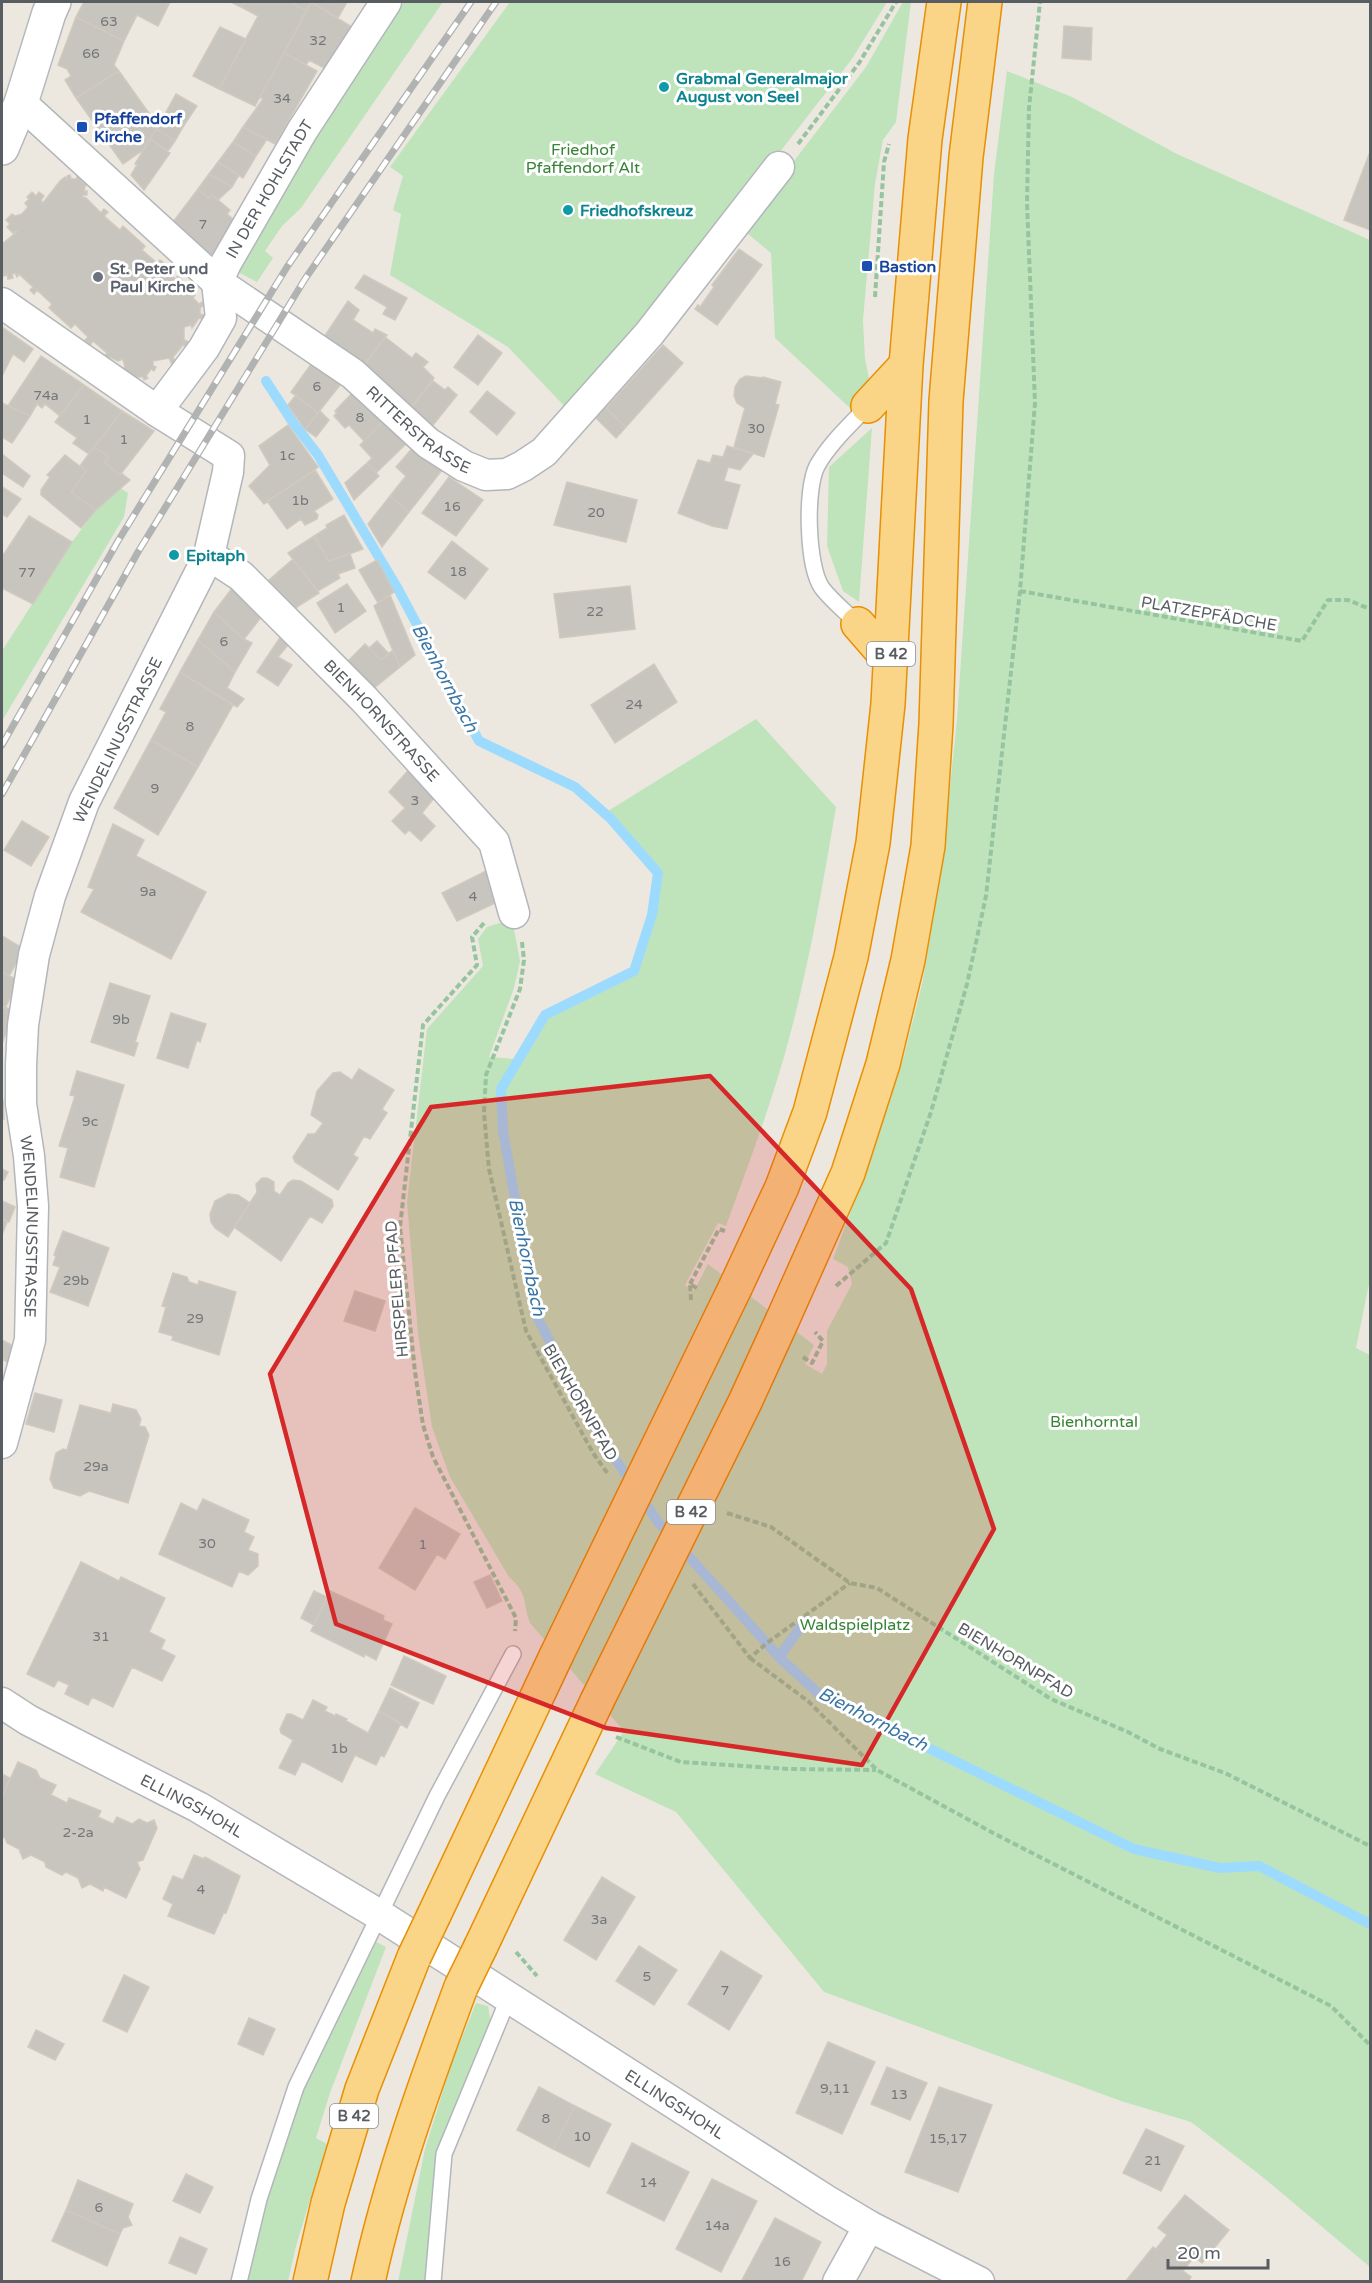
<svg xmlns="http://www.w3.org/2000/svg" width="1372" height="2283" font-family="'Varela Round',sans-serif">
	<style>
		.green { fill: #bfe4bc }
		.lines { fill: none; stroke-linecap: round; stroke-linejoin: round }
		.stream { stroke: #9ddbfe; stroke-width: 10 }
		.building { fill: #c8c5bf; stroke: #d0c9be; stroke-width: 1.5 }
		.lane-casing { stroke: #b3b6bb; stroke-width: 18 }
		.street-casing { stroke: #b3b6bb; stroke-width: 33 }
		.secondary-casing { stroke: #b3b8bd; stroke-width: 36 }
		.highway-casing { stroke: #e88f03; stroke-width: 36 }
		.path { stroke: #95c49f; stroke-width: 4; stroke-dasharray: 6 3; stroke-linecap: butt }
		.lane { stroke: #fff; stroke-width: 15 }
		.street { stroke: #fff; stroke-width: 30 }
		.secondary { stroke: #fff; stroke-width: 33 }
		.highway { stroke: #fbd587; stroke-width: 33 }
		.rail-casing { stroke: #b1b2b2; stroke-width: 7 }
		.rail { stroke: #fff; stroke-width: 4.5; stroke-dasharray: 14; stroke-linecap: butt }
		.highway-bridge-casing { stroke: #e88f03; stroke-width: 36; stroke-linecap: butt }
		.highway-bridge { stroke: #fbd587; stroke-width: 33 }
		.marked { fill: #d62828; fill-opacity: 0.2; stroke: #d62828; stroke-width: 4.5; stroke-linejoin: round }
		.culture-dot { fill: #0f9aa8; stroke: #fff; stroke-width: 2 }
		.transit-dot { fill: #1a4fb4; stroke: #fff; stroke-width: 2 }
		.worship-dot { fill: #6b7280; stroke: #fff; stroke-width: 2 }
		.labels { text-anchor: middle; stroke-width: 6; stroke-linejoin: round; paint-order: stroke }
		.number-label { font-size: 14px; fill: #747778 }
		.shield { fill: #fff; stroke: #8a8e90; stroke-width: 1.5 }
		.shield-label { font-size: 15px; font-weight: bold; fill: #585d61 }
		.culture-label { font-size: 16px; font-weight: bold; fill: #0d838f; stroke: #fff; text-anchor: start }
		.transit-label { font-size: 16px; font-weight: bold; fill: #164399; stroke: #fff; text-anchor: start }
		.park-label { font-size: 16px; fill: #378335; stroke: #fff }
		.street-label { font-size: 16px; fill: #585d61; stroke: #fff }
		.worship-label { font-size: 16px; font-weight: bold; fill: #5b616d; stroke: #fff; text-anchor: start }
		.water-label { font-size: 18px; font-style: italic; fill: #3a77a6; stroke: #fff }
	</style>
	<rect width="100%" height="100%" fill="#ece8e0"/>
	<path class="green" d="M404 2H443L301 208 282 226 265 251 273 258 257 282 238 272 314 140Z
		M510 2H887L852 59 640 332 569 411 508 347 390 275 401 214 393 210 403 176 390 167Z
		M903 2H911L896 122 883 140 875 184 863 320 865 359 869 378 852 410 775 338 771 253 742 229 866 67Z
		M1007 71 1072 97 1177 154 1370 240V1279L1356 1348 1370 1355V2267L1260 2175 1191 2122 1121 2101 824 1992 676 1812 595 1774 624 1731 530 1623C522 1601 529 1595 509 1577L450 1477 432 1427 418 1334 407 1202 427 1029 483 966 478 939 487 927 512 919 520 961 514 988 489 1057 516 1059 542 1014 632 968 648 917 655 875 607 821 608 811 756 719 836 807C823 884 810 960 790 1035 773 1100 749 1163 726 1226L718 1223 685 1285 694 1291 708 1264 814 1345 805 1364 822 1374 827 1364V1331L852 1284 848 1267 833 1259 871 1157 904 1056 922 984 941 874 957 719 994 174Z
		M872 428 859 602 843 591 827 546 829 467Z
		M120 488 128 493 124 517 2 721V651L72 542 96 510Z
		M373 1940 386 1947 330 2093 316 2138 327 2144 296 2246 288 2281 245 2282 266 2200 304 2090Z
		M476 2003 488 2006 491 2024 438 2152 425 2281 398 2282 425 2149 451 2065Z"/>
	<g class="lines">
		<path class="stream" d="M266 381 292 421 318 455 398 589 479 741 575 787 610 818 658 873 652 915 634 971 545 1015 501 1089 503 1131 535 1313 599 1435 658 1522 779 1657 820 1695 1134 1849 1220 1868 1259 1866 1370 1924
			M779 1657 805 1621"/>
	</g>
	<path class="building" d="M84 2H170L158 26 137 15 124 41 76 17Z
		M231 2H245L241 7Z
		M245 2H290L307 11 255 106 219 89 258 16 241 7Z
		M290 2H311L307 11Z
		M311 2 352 27 328 70 309 60 306 65 284 53Z
		M311 2H347L338 18Z
		M76 17 124 41 114 65 119 71 76 98 65 80 71 76 67 69 58 65Z
		M1064 26 1092 28 1091 60 1062 58Z
		M220 27 246 39 219 89 193 76Z
		M284 53 317 71 275 144 243 127 263 99 260 97Z
		M119 71 158 126 143 150 123 164 76 98Z
		M176 94 197 106 183 127 165 114Z
		M165 114 183 127 175 141 156 129Z
		M243 127 267 139 256 156 233 142Z
		M156 129 175 141 168 151 150 139Z
		M150 139 170 153 144 190 131 175 137 165 135 164Z
		M233 142 256 156 243 178 218 162Z
		M1370 152V230L1344 220Z
		M218 162 239 175 232 187 209 174Z
		M209 174 232 187 218 200 212 195 208 198 198 189Z
		M70 175 71 179H76L78 175 81 176 80 179 83 183 87 181 88 184 85 186 84 191H87V195H83L82 197 86 198 101 213 104 209 108 212 104 216 120 230 123 226 145 246 142 250 157 263 160 260 164 263 160 266 175 279 178 276 182 280 179 283 181 289H194L195 295 193 298 199 304 202 302 204 305 200 308V314L204 315 203 319 199 318 192 328 191 325 184 327V340L191 343 190 348 183 345 173 357 176 363 172 365 169 358 153 361V366L156 367 154 371 151 369 146 376 148 378 144 380 143 377H135L134 381 122 369 125 367 123 359 118 361 110 357 107 361 103 357 107 353 93 341 90 345 85 340 88 337 75 324 71 328 49 308 52 304 37 290 34 294 30 290 33 287 19 274 17 277 15 273 12 274 13 278 8 279 7 274 2 277V244L18 231 13 233 7 227 10 224 6 220 12 214 15 216 22 214 28 207 25 203 29 199 27 197 32 192 36 196 39 192 44 196 41 200 43 203 60 181 65 177 67 180V176Z
		M198 189 208 198 212 195 230 210 227 214 235 221 208 261 170 226Z
		M739 249 762 265 717 325 695 309 698 305 700 307 714 287 712 285Z
		M364 275 407 298 395 320 383 314 387 307 355 288Z
		M348 301 359 310 353 320 373 333 375 329 387 335 361 369 322 340Z
		M2 327 33 349 24 362 13 354 2 376Z
		M478 335 502 353 478 385 454 367Z
		M385 337 412 358 416 353 428 362 423 367 434 378 409 410 361 369Z
		M663 345 683 363 626 427 606 408Z
		M41 356 84 385 60 416 45 404 42 408 37 404 30 416 8 406Z
		M314 360 344 380 318 413 291 392Z
		M746 376 763 378V377L781 382 775 404 779 405 764 457 734 447 745 408 737 403 734 396 735 387 740 379Z
		M433 381 445 390 448 387 457 395 430 429 409 410Z
		M84 385 122 411 89 454 73 443 77 438 55 422Z
		M355 390 386 419 364 441 349 425 345 428 334 416 337 412 335 411Z
		M487 391 515 413 497 435 470 412Z
		M296 395 318 413 305 429 288 405Z
		M2 403 30 416 12 443 2 437Z
		M604 406 626 427 616 438 595 417Z
		M122 411 154 431 120 475 104 462 109 457 94 447Z
		M320 411 329 420 316 437 305 429Z
		M386 419 410 440 376 473 367 463 372 458 360 445Z
		M288 425 318 467 264 504 249 486 270 465 259 446Z
		M415 445 442 470 409 512 390 496 406 476 396 467Z
		M727 446 753 454 740 470 728 467 724 481 740 485 727 529 712 526 678 513 698 460 710 463 713 455 723 457Z
		M94 447 109 457 104 462 120 475 121 473 130 480 96 510 71 492 86 471 80 466Z
		M2 454 30 476 23 487 2 473Z
		M65 455 86 471 71 492 96 510 81 528 41 495V490L50 477 47 475Z
		M367 463 379 476 354 500 345 483Z
		M315 470 333 499 314 511 318 515 317 519 305 525 301 519 287 529 267 501Z
		M449 477 483 500 456 536 422 513Z
		M567 482 637 500 626 542 554 525Z
		M2 487 21 499 7 517 2 514Z
		M390 496 409 512 382 547 368 524Z
		M344 515 363 549 329 561 314 536 327 528 326 525Z
		M29 516 72 542 33 604 2 588V557Z
		M314 536 329 561 350 554 355 568 338 574 340 578 318 591 288 553Z
		M452 541 488 569 465 599 428 572Z
		M293 559 319 593 286 614 262 586Z
		M377 560 394 592 378 603 359 570Z
		M236 583 266 611 244 639 214 612Z
		M347 584 366 611 335 633 317 603Z
		M630 586 635 629 560 638 554 594Z
		M390 595 415 655 400 667 374 606Z
		M214 612 244 639 252 643 235 672 198 640Z
		M285 630 293 639 278 657 292 665 278 686 257 672Z
		M198 640 235 672 227 688 244 699 237 707 180 672Z
		M377 641 389 654 381 660 369 648Z
		M365 644 381 660 393 650 400 667 368 693 342 667Z
		M654 664 677 702 615 743 591 705Z
		M180 672 233 705 198 767 151 740 166 712 160 709Z
		M151 740 198 767 158 835 114 808Z
		M412 766 438 793 422 813 435 826 421 841 409 830 405 834 392 821 405 808 389 792Z
		M22 821 49 837 31 866 4 850Z
		M113 824 144 840 136 856 206 892 171 959 81 912 94 889 88 887Z
		M490 869 504 899 457 921 442 893Z
		M2 936 24 949 9 976 2 972Z
		M2 972 19 981 5 1008 2 1006Z
		M110 983 150 996 135 1042 138 1043 134 1056 91 1042Z
		M2 1006 14 1011 2 1044Z
		M171 1013 206 1024 200 1042 197 1040 188 1068 157 1058Z
		M359 1069 394 1090 382 1109 387 1113 370 1139 364 1136 353 1155 358 1158 338 1190 295 1162 293 1157 308 1134H315L323 1123 311 1115 317 1091 333 1073 340 1072 352 1080Z
		M77 1071 124 1085 94 1187 60 1177 68 1148 59 1146 75 1096 70 1095Z
		M2 1099 3 1100 4 1119 2 1118Z
		M2 1169 8 1172 4 1180 2 1179Z
		M262 1178H267L274 1182V1191L280 1195 288 1183 293 1180 301 1181 332 1200 333 1206 322 1223 310 1216 281 1261 234 1227 257 1192 256 1184Z
		M228 1194 238 1195 250 1203 228 1237 215 1228 211 1222 210 1214 215 1201Z
		M2 1201 15 1207 9 1222 2 1219Z
		M2 1219 7 1222 2 1235Z
		M63 1231 109 1248 88 1306 50 1292 60 1267 53 1265 56 1256 54 1255Z
		M173 1273 187 1277 189 1282 198 1285 199 1281 236 1292 219 1355 172 1340 173 1336 159 1332 166 1307 162 1306Z
		M355 1291 385 1301 375 1331 344 1321Z
		M2 1340 13 1346 9 1363 2 1359Z
		M35 1393 62 1400 54 1432 26 1424Z
		M113 1404 136 1410 141 1419 139 1426 145 1427 149 1435 128 1503 89 1491 80 1496 54 1488 50 1479 56 1453 63 1449 67 1450 80 1405 111 1413Z
		M203 1499 249 1520 244 1532 254 1537 248 1550 258 1554V1566L248 1575 239 1571 232 1587 159 1554 181 1503 197 1511Z
		M415 1508 460 1534 445 1559 437 1554 415 1590 379 1568Z
		M81 1562 119 1581 121 1577 165 1598 149 1632 165 1640 161 1649 175 1656 162 1681 132 1667 113 1707 92 1697 88 1705 65 1694 69 1685 58 1680 54 1687 27 1674Z
		M490 1575 502 1601 487 1608 474 1582Z
		M314 1591 327 1597 314 1625 301 1618Z
		M330 1591 384 1616 383 1620 392 1624 376 1660 365 1654 364 1657 311 1631Z
		M404 1656 446 1676 433 1704 391 1685Z
		M390 1688 419 1703 407 1728 379 1711Z
		M313 1700 327 1707 325 1711 335 1716 336 1714 347 1719 346 1721 368 1733 379 1711 401 1723 384 1757 381 1755 376 1765 355 1755 342 1782 302 1761 295 1775 279 1768 293 1740 281 1733 280 1729 287 1714H291L303 1720Z
		M18 1762 36 1770 40 1778 56 1785 51 1795 67 1803 69 1798 101 1811 98 1817 113 1824 117 1817 132 1824 139 1819 147 1823 154 1820 157 1828 143 1860 137 1862 140 1869 126 1898 104 1887 103 1891 90 1884 82 1888 78 1878 66 1872 62 1875 46 1867 45 1862 31 1855 23 1859 19 1849 7 1843 5 1838 2 1837V1797Z
		M2 1774 10 1778 2 1797Z
		M194 1855 204 1859 205 1857 240 1876 226 1913 224 1912 214 1934 168 1916 173 1904 163 1899 173 1876 183 1880Z
		M602 1877 635 1897 596 1960 564 1940Z
		M639 1946 677 1970 654 2005 616 1981Z
		M721 1951 762 1976 729 2030 688 2004Z
		M124 1975 149 1987 127 2032 103 2021Z
		M249 2018 275 2029 263 2055 238 2044Z
		M36 2030 64 2044 55 2060 28 2047Z
		M828 2042 875 2062 842 2134 796 2113Z
		M887 2067 927 2083 910 2120 871 2104Z
		M539 2087 575 2106 553 2149 517 2130Z
		M939 2087 992 2105 958 2192 905 2172Z
		M575 2106 611 2124 589 2167 553 2149Z
		M1146 2129 1184 2146 1161 2191 1123 2173Z
		M632 2143 689 2172 664 2221 607 2193Z
		M186 2174 213 2187 200 2213 173 2201Z
		M712 2179 757 2201 721 2272 676 2249Z
		M78 2180 133 2204 128 2217 132 2225 123 2228 120 2234 66 2210Z
		M1185 2195 1229 2230 1202 2263 1194 2257 1183 2271 1191 2277 1188 2282H1125L1153 2247 1156 2249 1167 2235 1158 2228Z
		M66 2210 120 2234 107 2266 52 2241Z
		M775 2218 821 2242 801 2282H745L742 2280Z
		M180 2237 207 2249 196 2274 169 2263Z"/>
	<g class="lines">
		<defs>
			<path id="lane" d="M858 624C847 613 832 601 822 588 807 566 805 489 817 466 830 443 851 424 868 406
				M239 2282 259 2199 296 2087 437 1796 513 1654
				M433 2282 444 2154 509 1997"/>
			<g id="street">
				<path id="s1" d="M21 103 217 282 353 374 428 443 464 466 486 475 507 474 523 466 544 452 649 334 779 167"/>
				<path id="s2" d="M2 303 157 411 229 456 228 472 209 555 84 802 50 896 34 955 23 1025 21 1065V1104L29 1156 33 1206 30 1340 2 1443"/>
				<path id="s3" d="M157 411 204 348 221 318 217 282 226 263 302 131 386 2"/>
				<path id="s4" d="M209 555 241 576 364 699 494 842 514 913"/>
				<path id="s5" d="M2 1703 28 1720 198 1807 378 1914 827 2201 869 2226 979 2282"/>
				<path d="M838 2282 869 2226"/>
			</g>
			<path id="secondary" d="M2 148 21 103 49 13 54 2"/>
			<path id="highway" d="M868 406 906 365
				M858 624 891 662
				M736 1286 782 1187 810 1112 851 957 873 843 888 704 906 365 925 139 944 2
				M782 1321 848 1173 883 1064 908 960 928 846 936 724 946 401 966 157 985 2
				M434 1915 557 1654
				M481 1946 597 1701
				M310 2282 328 2203 362 2089 414 1957
				M368 2282C390 2181 425 2084 461 1987"/>
		</defs>
		<use href="#lane" class="lane-casing"/>
		<use href="#street" class="street-casing"/>
		<use href="#secondary" class="secondary-casing"/>
		<use href="#highway" class="highway-casing"/>
		<path class="path" d="M798 144 859 63 896 2
			M875 297 884 162 889 144
			M1020 591 1302 641 1328 600H1348L1370 609
			M484 923 472 937 477 965 423 1025 400 1227 415 1372 423 1425 433 1457 516 1618 515 1631
			M522 942 524 960 520 989 486 1075 484 1113 489 1169 526 1331 593 1453 608 1474
			M690 1284 719 1229 725 1231
			M836 1286 886 1243 931 1112 967 984 986 896 1020 591 1035 403 1027 203 1029 108 1040 2
			M691 1300 690 1284 698 1289
			M803 1357 812 1363 823 1341 815 1332
			M727 1513 771 1527 850 1583 877 1588 1051 1699 1128 1732 1160 1749 1225 1773 1370 1846
			M693 1584 750 1658 767 1643 850 1583
			M750 1658 808 1701 877 1770 995 1834 1331 2006 1370 2045
			M616 1737 681 1762 790 1769 876 1770
			M516 1952 537 1976"/>
		<use href="#lane" class="lane"/>
		<use href="#street" class="street"/>
		<use href="#secondary" class="secondary"/>
		<use href="#highway" class="highway"/>
		<defs>
			<path id="rail" d="M2 745 118 541 287 267 471 2
				M2 794 138 552 305 279 496 2"/>
		</defs>
		<use href="#rail" class="rail-casing"/>
		<use href="#rail" class="rail"/>
		<defs>
			<path id="highway-bridge" d="M557 1654 736 1286
				M597 1701 745 1402 782 1321
				M414 1957 434 1915
				M461 1987 481 1946"/>
		</defs>
		<use href="#highway-bridge" class="highway-bridge-casing"/>
		<use href="#highway-bridge" class="highway-bridge"/>
	</g>
	<path class="marked" d="M710 1076 911 1289 994 1529 862 1765 606 1728 336 1624 270 1374 431 1107Z"/>
	<g class="culture-dot">
		<circle cx="664" cy="87" r="6"/>
		<circle cx="568" cy="210" r="6"/>
		<circle cx="174" cy="555" r="6"/>
	</g>
	<g class="transit-dot">
		<rect x="76" y="121" width="12" height="12" rx="3"/>
		<rect x="861" y="260" width="12" height="12" rx="3"/>
	</g>
	<circle class="worship-dot" cx="98" cy="277" r="6"/>
	<g class="labels">
		<g class="number-label">
			<text x="109" y="26">63</text>
			<text x="318" y="45">32</text>
			<text x="91" y="58">66</text>
			<text x="282" y="103">34</text>
			<text x="203" y="229">7</text>
			<text x="317" y="391">6</text>
			<text x="46" y="400">74a</text>
			<text x="360" y="422">8</text>
			<text x="87" y="424">1</text>
			<text x="756" y="433">30</text>
			<text x="124" y="444">1</text>
			<text x="287" y="460">1c</text>
			<text x="300" y="505">1b</text>
			<text x="452" y="511">16</text>
			<text x="596" y="517">20</text>
			<text x="458" y="576">18</text>
			<text x="27" y="577">77</text>
			<text x="341" y="612">1</text>
			<text x="595" y="616">22</text>
			<text x="224" y="646">6</text>
			<text x="634" y="709">24</text>
			<text x="190" y="731">8</text>
			<text x="155" y="793">9</text>
			<text x="415" y="805">3</text>
			<text x="148" y="896">9a</text>
			<text x="473" y="901">4</text>
			<text x="121" y="1024">9b</text>
			<text x="90" y="1126">9c</text>
			<text x="76" y="1285">29b</text>
			<text x="195" y="1323">29</text>
			<text x="96" y="1471">29a</text>
			<text x="207" y="1548">30</text>
			<text x="423" y="1549">1</text>
			<text x="101" y="1641">31</text>
			<text x="339" y="1753">1b</text>
			<text x="78" y="1837">2-2a</text>
			<text x="201" y="1894">4</text>
			<text x="599" y="1924">3a</text>
			<text x="647" y="1981">5</text>
			<text x="725" y="1995">7</text>
			<text x="835" y="2093">9,11</text>
			<text x="899" y="2099">13</text>
			<text x="546" y="2123">8</text>
			<text x="582" y="2141">10</text>
			<text x="948" y="2143">15,17</text>
			<text x="1153" y="2165">21</text>
			<text x="648" y="2187">14</text>
			<text x="99" y="2212">6</text>
			<text x="717" y="2230">14a</text>
			<text x="782" y="2266">16</text>
		</g>
		<g class="shield">
			<rect x="867" y="642" width="48" height="24" rx="4.5"/>
			<rect x="667" y="1500" width="48" height="24" rx="4.5"/>
			<rect x="330" y="2104" width="48" height="24" rx="4.5"/>
		</g>
		<g class="shield-label">
			<text x="891" y="659">B 42</text>
			<text x="691" y="1517">B 42</text>
			<text x="354" y="2121">B 42</text>
		</g>
		<g class="culture-label">
			<text x="676" y="84">Grabmal Generalmajor<tspan x="676" dy="18">August von Seel</tspan></text>
			<text x="580" y="216">Friedhofskreuz</text>
			<text x="186" y="561">Epitaph</text>
		</g>
		<g class="transit-label">
			<text x="94" y="124">Pfaffendorf<tspan x="94" dy="18">Kirche</tspan></text>
			<text x="879" y="272">Bastion</text>
		</g>
		<g class="park-label">
			<text x="583" y="155">Friedhof<tspan x="583" dy="18">Pfaffendorf Alt</tspan></text>
			<text x="1094" y="1427">Bienhorntal</text>
			<text x="855" y="1630">Waldspielplatz</text>
		</g>
		<g class="street-label">
			<text dy="6" stroke="none"><textPath href="#s3" startOffset="256">IN DER HOHLSTADT</textPath></text>
			<text dy="6" stroke="none"><textPath href="#s1" startOffset="516">RITTERSTRASSE</textPath></text>
			<text transform="translate(1209 613) rotate(10)" y="6">PLATZEPFÄDCHE</text>
			<text dy="6" stroke="none"><textPath href="#s4" startOffset="240">BIENHORNSTRASSE</textPath></text>
			<text transform="translate(117 740) rotate(-64)" y="6">WENDELINUSSTRASSE</text>
			<text dy="6" stroke="none"><textPath href="#s2" startOffset="1086">WENDELINUSSTRASSE</textPath></text>
			<text transform="translate(396 1289) rotate(-95)" y="6">HIRSPELER PFAD</text>
			<text transform="translate(581 1402) rotate(60)" y="6">BIENHORNPFAD</text>
			<text transform="translate(1016 1660) rotate(31)" y="6">BIENHORNPFAD</text>
			<text dy="6" stroke="none"><textPath href="#s5" startOffset="216">ELLINGSHOHL</textPath></text>
			<text dy="6" stroke="none"><textPath href="#s5" startOffset="784">ELLINGSHOHL</textPath></text>
		</g>
		<g class="worship-label">
			<text x="110" y="274">St. Peter und<tspan x="110" dy="18">Paul Kirche</tspan></text>
		</g>
		<g class="water-label">
			<text transform="translate(445 678) rotate(62)" y="6">Bienhornbach</text>
			<text transform="translate(527 1257) rotate(78)" y="6">Bienhornbach</text>
			<text transform="translate(873 1719) rotate(27)" y="6">Bienhornbach</text>
		</g>
	</g>
	<rect width="1372" height="2283" fill="none" stroke="#585d61" stroke-width="6"/>
	<path d="M1168 2259v9h100v-9" fill="none" stroke="#585d61" stroke-width="3"/>
	<text x="1177" y="2259" font-size="18" fill="#585d61" stroke="#ffffff" stroke-width="4.5" paint-order="stroke">20 m</text>
</svg>
